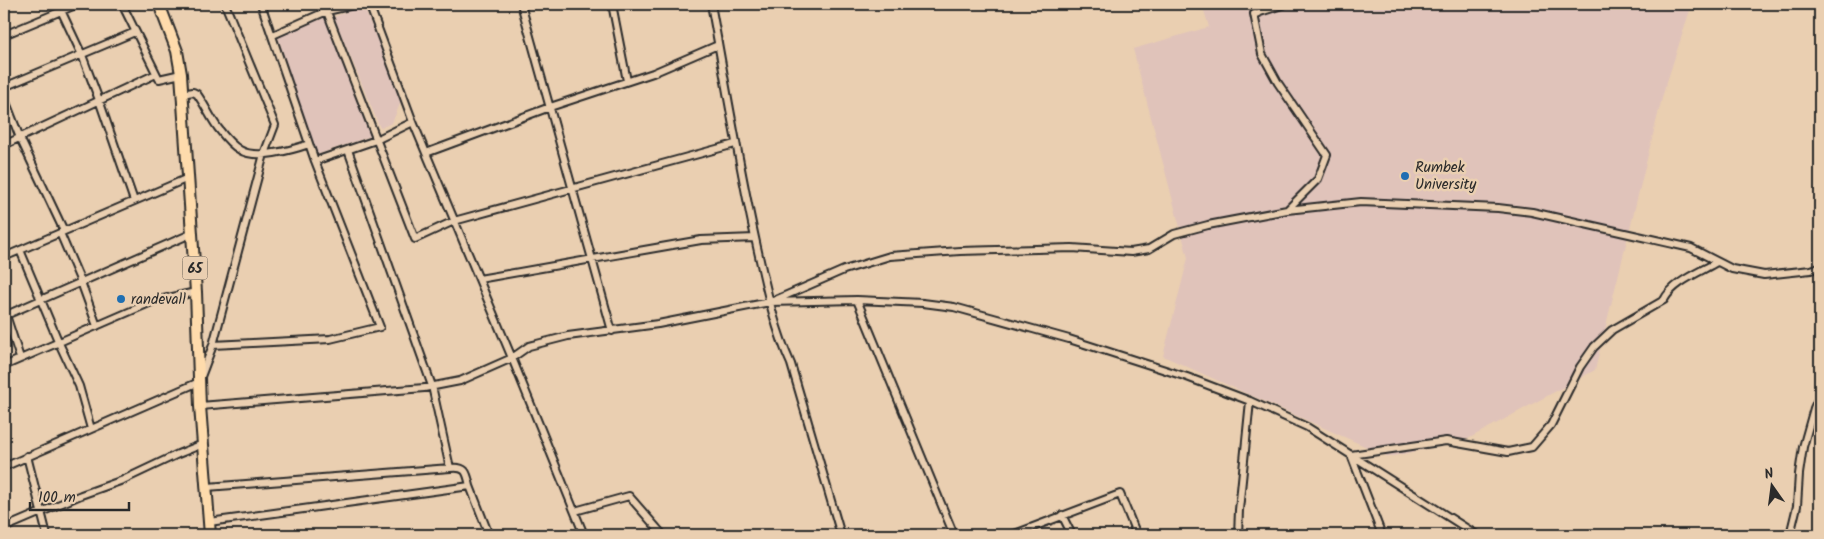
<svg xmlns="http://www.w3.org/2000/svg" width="1824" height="539" font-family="Kalam,sans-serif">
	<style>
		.built { fill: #e0c3ba }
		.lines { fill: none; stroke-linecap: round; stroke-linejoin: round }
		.minor-casing { stroke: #2b2b2b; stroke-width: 10 }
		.primary-casing { stroke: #2b2b2b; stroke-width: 14 }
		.minor { stroke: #eacfb1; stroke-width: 6 }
		.primary { stroke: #fedbac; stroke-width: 10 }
		.poi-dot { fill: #1f6fb2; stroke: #eacfb1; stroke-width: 2 }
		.labels { text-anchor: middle; stroke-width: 5; stroke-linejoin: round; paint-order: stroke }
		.shield { fill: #eacfb1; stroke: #645c53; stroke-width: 1 }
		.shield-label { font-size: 14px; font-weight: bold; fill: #2b2b2b }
		.poi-label { font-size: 15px; fill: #2b2b2b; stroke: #eacfb1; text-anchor: start }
	</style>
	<rect width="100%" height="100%" fill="#eacfb1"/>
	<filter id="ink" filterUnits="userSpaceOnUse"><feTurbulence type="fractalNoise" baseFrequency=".02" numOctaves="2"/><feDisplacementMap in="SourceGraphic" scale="10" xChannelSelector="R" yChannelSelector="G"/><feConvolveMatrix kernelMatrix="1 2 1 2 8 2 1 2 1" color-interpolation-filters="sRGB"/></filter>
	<g filter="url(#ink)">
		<path class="built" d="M1202 4H1692L1663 94 1595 370 1464 441 1389 457 1163 356 1188 258 1133 49 1209 27Z
			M363 5 402 99 392 123 380 128 334 17Z
			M326 17 374 135 316 155 278 37Z"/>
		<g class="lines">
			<defs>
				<path id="minor" d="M58 4 82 55 99 100 134 201
					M122 4 159 79 181 74
					M324 4 415 239 454 221 735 144
					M369 4 413 122 512 358 584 535
					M521 4 612 331
					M612 4 627 81
					M711 4C726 85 739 166 757 247 766 287 774 327 791 364L841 535
					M1285 4 1254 14 1262 54 1278 83 1327 155 1318 179 1287 210
					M1259 13 1265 4
					M4 35 78 4
					M273 35 327 11 358 4
					M4 87 135 32
					M182 94 193 92 197 94C205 105 210 117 218 128 224 136 231 145 240 150 256 160 292 150 309 144
					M4 97 20 138 64 231
					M4 145 156 74
					M426 153 550 107 653 73 718 45
					M315 161 376 140 413 122
					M60 233 81 282 97 326
					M20 250 59 343 79 386 91 429
					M4 257 188 178
					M479 279 701 240 755 238
					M857 300 954 535
					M773 301 844 270 890 256 960 251 1072 248 1131 252 1149 249 1174 234 1208 225 1287 210 1361 202 1498 208 1532 212 1691 248 1732 269 1764 275 1811 270 1820 267
					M4 309 20 358
					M4 316 193 233
					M213 345 330 339 380 327 315 161 261 4
					M4 366 154 301 196 292
					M200 406 424 388 460 381 512 358 529 346 568 336 658 324 770 302 857 300 923 303 954 307 1069 339 1187 377 1250 401 1307 427 1477 535
					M27 456 47 535
					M4 467 199 382 213 345 264 154 275 125 225 4
					M450 468C466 466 467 472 470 486
					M207 487 450 468 432 386 348 150
					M575 511 629 496 663 535
					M1062 515 1072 535
					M209 522 470 486 489 535
					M4 528 81 495 123 480 178 454 203 444
					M1012 535 1120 494 1137 535
					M1238 535 1239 510 1250 401
					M1382 535 1351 455 1446 441 1508 452 1532 447 1551 425 1580 367 1594 347 1612 330 1664 300C1673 282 1700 272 1717 262
					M1790 535 1797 506 1799 474 1803 447 1814 408 1820 395"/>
				<path id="primary" d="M159 4 177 51 181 74 196 292 200 406 210 535"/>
			</defs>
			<use href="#minor" class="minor-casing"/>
			<use href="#primary" class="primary-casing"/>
			<use href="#minor" class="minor"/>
			<use href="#primary" class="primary"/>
		</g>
	</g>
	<g class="poi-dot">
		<circle cx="1405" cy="176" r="5"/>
		<circle cx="121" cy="299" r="5"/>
	</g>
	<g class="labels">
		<rect class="shield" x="182.5" y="256.5" width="25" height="23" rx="4"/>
		<g class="shield-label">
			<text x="195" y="273">65</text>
		</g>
		<g class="poi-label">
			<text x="1415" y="172">Rumbek<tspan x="1415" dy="17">University</tspan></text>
			<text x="131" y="304">randevall</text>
		</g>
	</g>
	<rect width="1824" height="539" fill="none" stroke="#eacfb1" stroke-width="20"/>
	<rect x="10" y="10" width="1804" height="519" fill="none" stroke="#2b2b2b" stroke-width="2" filter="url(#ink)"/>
	<g transform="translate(1772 486) rotate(346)" stroke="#eacfb1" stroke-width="4" paint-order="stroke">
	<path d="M0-4L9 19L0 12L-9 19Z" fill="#2b2b2b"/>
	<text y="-8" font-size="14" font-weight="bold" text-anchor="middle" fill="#2b2b2b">N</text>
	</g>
	<path d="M30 502v8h99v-8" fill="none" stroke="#2b2b2b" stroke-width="2.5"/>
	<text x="38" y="502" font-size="15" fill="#2b2b2b" stroke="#eacfb1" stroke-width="4" paint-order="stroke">100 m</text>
</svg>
